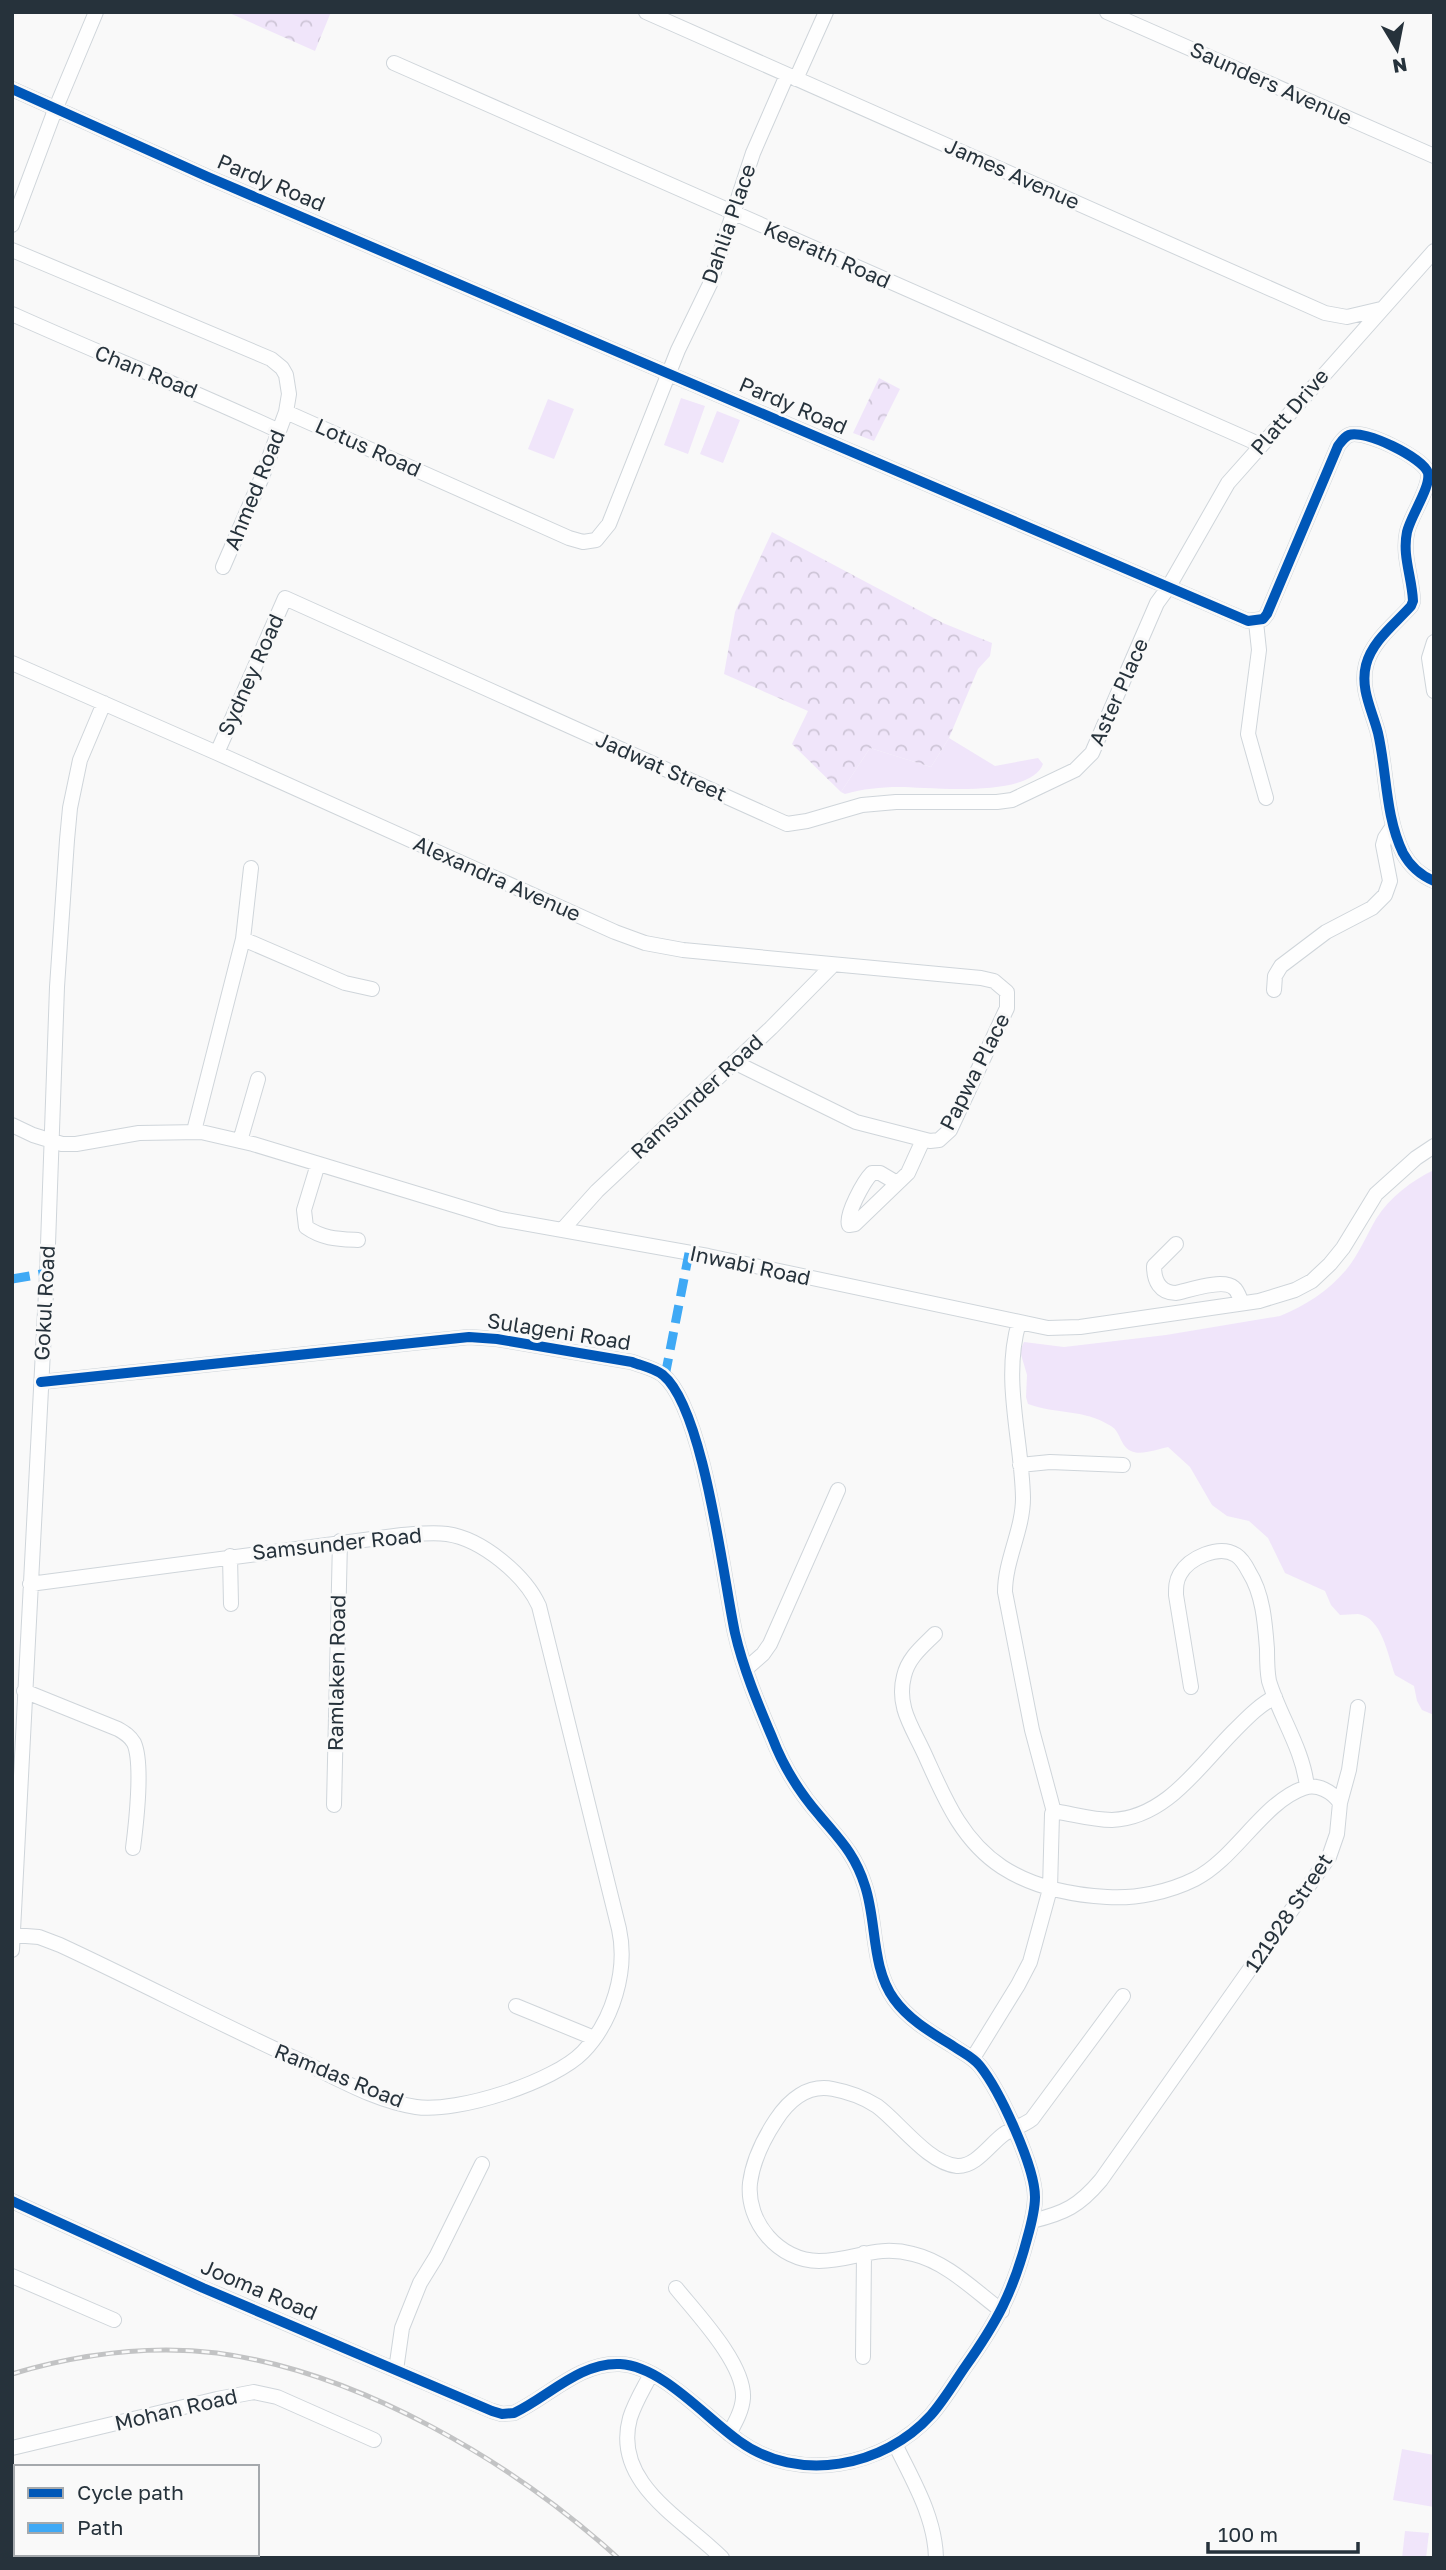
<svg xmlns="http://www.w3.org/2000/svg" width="1446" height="2570" font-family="'Golos Text',sans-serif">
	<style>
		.grass { fill: #f0e5fa }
		.forest { fill: url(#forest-crowns) }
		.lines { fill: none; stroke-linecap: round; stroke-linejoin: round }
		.minor-casing { stroke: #cfd5da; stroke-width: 16 }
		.minor { stroke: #fefefe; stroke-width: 14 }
		.rail-casing { stroke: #c2c3c4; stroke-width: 5 }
		.rail { stroke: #f9f9f9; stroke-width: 2.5; stroke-dasharray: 8; stroke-linecap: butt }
		.quiet { stroke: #3fa9f5; stroke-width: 9; stroke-dasharray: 18 9; stroke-linecap: butt }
		.cycleway-casing { stroke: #f9f9f9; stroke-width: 15 }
		.cycleway { stroke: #0057b8; stroke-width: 10 }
		.labels { text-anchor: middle; stroke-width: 6; stroke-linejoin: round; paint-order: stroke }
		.street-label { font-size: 21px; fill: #26323b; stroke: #f9f9f9 }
	</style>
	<defs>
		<pattern id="forest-crowns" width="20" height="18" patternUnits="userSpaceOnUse" patternTransform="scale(1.75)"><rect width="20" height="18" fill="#f0e5fa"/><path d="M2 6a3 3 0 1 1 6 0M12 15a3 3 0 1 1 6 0" fill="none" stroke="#cec5d7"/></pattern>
	</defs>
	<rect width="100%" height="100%" fill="#f9f9f9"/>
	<path class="grass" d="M681 398 705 406 688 454 664 445Z
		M548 399 574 409 554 459 528 449Z
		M717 411 740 420 723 463 700 454Z
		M949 738 995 766 1038 758 1043 764C1030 799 929 787 899 787 880 787 863 789 845 794L841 792 870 748 931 767Z
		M1434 1170V1715L1422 1710 1417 1701 1414 1686 1395 1675C1388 1656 1382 1617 1358 1614 1352 1614 1346 1615 1340 1615L1331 1605 1325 1591 1285 1573 1268 1538 1249 1521 1227 1516 1212 1505 1190 1467 1168 1447C1158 1449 1140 1456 1131 1451 1120 1446 1121 1432 1111 1426 1082 1408 1057 1415 1028 1404L1026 1397 1027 1375 1020 1351 1024 1342 1064 1347 1166 1335 1280 1316C1305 1306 1328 1291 1346 1270 1359 1254 1366 1236 1376 1219 1390 1197 1411 1181 1434 1170Z
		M1402 2449 1434 2455V2507L1393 2500Z
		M1405 2531 1429 2533 1426 2558H1402Z"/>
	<path class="forest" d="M227 12H331L315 51Z
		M879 378 900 389 874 441 853 433Z
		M772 532 943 623 992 643 990 656 978 669 949 738 931 767 870 748 841 792 792 744 808 711 724 674 735 612Z"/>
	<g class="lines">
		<defs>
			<path id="minor" d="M646 12 1325 313 1347 317 1381 309
				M1107 12 1434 156
				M394 63 1261 445
				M796 79 826 12
				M12 89 208 177 1248 621 1263 619 1267 614 1338 446C1341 442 1344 437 1349 435 1364 429 1424 458 1428 473 1431 487 1411 515 1407 532 1402 556 1412 577 1413 601L1411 606C1395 624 1372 641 1366 665 1360 689 1372 710 1378 733 1387 772 1385 816 1403 853 1410 866 1420 875 1434 881
				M12 225 55 110 96 12
				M12 250 271 359 282 368 286 375 289 394 286 412 262 477 223 567
				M12 314C101 354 191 390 279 431
				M286 412 569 538 583 542 596 540 609 524 678 350 710 284 753 153 787 75
				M1256 622 1259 650 1248 734 1266 798
				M1434 642 1429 658 1434 691
				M12 663 217 753 615 932 645 943 683 950 981 978 994 981 1007 992V1008L950 1130 939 1140 930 1141 856 1122 734 1062
				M217 753 285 598 787 824 807 821 862 805 896 802H997L1012 800 1075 770 1092 753 1157 603 1168 588 1228 483 1434 251
				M243 939 345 983 372 989
				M1274 990 1275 976 1281 966 1326 932 1372 908 1385 895 1390 881 1383 845 1385 838 1393 826
				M12 1125 33 1135 62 1144H76L139 1133 201 1132 253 1144 500 1219 708 1256 1048 1328 1080 1327 1259 1301 1295 1290 1312 1281 1330 1264 1343 1248 1376 1194 1416 1158 1434 1146
				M194 1131 243 939 251 868
				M240 1141 258 1079
				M318 1164 304 1210 306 1227C323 1239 338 1239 358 1240
				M897 1183 880 1173H872C864 1181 845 1215 849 1225L855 1224 908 1173 923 1140
				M562 1230 597 1191 771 1028 833 965
				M1176 1244 1154 1266C1154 1281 1160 1293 1176 1293 1190 1290 1223 1278 1234 1288 1238 1291 1240 1299 1242 1303
				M1019 1322C1002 1380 1022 1440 1023 1498 1023 1530 1005 1560 1005 1592L1032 1730 1054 1812
				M1020 1465 1050 1462 1123 1465
				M230 1556 231 1604
				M935 1634C922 1647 908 1658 904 1676 896 1707 913 1728 925 1755 944 1797 961 1840 1002 1867 1033 1887 1071 1895 1107 1897 1136 1899 1169 1892 1195 1879 1235 1859 1263 1802 1304 1788 1317 1783 1333 1792 1340 1803L1337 1834 1329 1857 1101 2180C1079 2206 1065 2213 1032 2221
				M747 1668 763 1654 770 1644 838 1490
				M1191 1687 1176 1595C1176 1587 1176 1581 1180 1574 1189 1558 1219 1544 1236 1555 1242 1559 1246 1566 1249 1572 1263 1594 1265 1623 1267 1649 1267 1660 1267 1671 1269 1681 1280 1717 1303 1749 1307 1787
				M24 1691 118 1729C125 1733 130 1736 134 1743 143 1763 136 1825 133 1848
				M1340 1803 1349 1770 1358 1707
				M334 1805 340 1541
				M13 1935 39 1937 60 1945C142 1983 221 2025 303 2062 339 2079 376 2101 416 2107 458 2113 554 2082 583 2052 613 2021 628 1970 619 1929L539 1606C525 1575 482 1539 447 1534 432 1532 417 1534 402 1535L30 1584
				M12 1950 47 1273 57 987 67 840 70 808 80 760 104 703
				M516 2006 594 2038
				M973 2058 1018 1985 1030 1962 1050 1889 1052 1814 1059 1812C1076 1815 1094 1820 1112 1820 1166 1818 1199 1766 1234 1731 1246 1719 1259 1705 1275 1697
				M12 2201 203 2288 492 2411 502 2414 514 2413C548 2397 580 2362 620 2364 662 2366 706 2418 739 2441 798 2484 884 2467 931 2415 944 2400 954 2383 965 2367 997 2322 1013 2292 1027 2239 1031 2225 1035 2211 1035 2197 1035 2167 1000 2091 980 2066 973 2057 963 2053 953 2046 932 2033 909 2020 894 1999 871 1967 877 1922 865 1886 855 1854 840 1840 820 1816 799 1792 783 1766 772 1737 758 1704 743 1668 735 1633 723 1577 704 1409 663 1375 654 1368 642 1366 632 1362L497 1339 469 1337 41 1382
				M12 2276 114 2320
				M676 2288C697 2314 745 2364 743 2398 742 2411 735 2423 729 2434
				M1002 2311C975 2291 947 2262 913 2254 875 2244 854 2261 819 2261 779 2261 746 2222 750 2183 753 2160 764 2138 776 2120 789 2100 808 2084 833 2089 849 2092 863 2097 877 2106 900 2123 928 2163 957 2166 976 2167 990 2144 1004 2134 1013 2128 1023 2126 1032 2119L1123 1996
				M863 2357 864 2253
				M396 2370 402 2328 420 2283 436 2257 482 2164
				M651 2374C644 2388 635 2402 630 2418 612 2483 683 2519 722 2558
				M896 2446C913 2481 935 2517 936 2558
				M12 2448 217 2399 254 2392 277 2397 374 2440
				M147 2554 148 2558
				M241 2554 247 2558
				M75 2558 83 2554"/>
		</defs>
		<use href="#minor" class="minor-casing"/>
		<use href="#minor" class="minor"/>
		<defs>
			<path id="rail" d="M12 2374C79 2354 148 2345 217 2353 359 2372 513 2462 618 2558"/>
		</defs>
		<use href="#rail" class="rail-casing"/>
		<use href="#rail" class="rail"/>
		<path class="quiet" d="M12 1279 47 1273
			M665 1376 689 1253"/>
		<defs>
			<path id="cycleway" d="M12 89 208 177 1248 621 1263 619 1267 614 1338 446C1341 442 1344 437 1349 435 1364 429 1424 458 1428 473 1431 487 1411 515 1407 532 1402 556 1412 577 1413 601L1411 606C1395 624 1372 641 1366 665 1360 689 1372 710 1378 733 1387 772 1385 816 1403 853 1410 866 1420 875 1434 881
				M12 2201 203 2288 492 2411 502 2414 514 2413C548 2397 580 2362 620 2364 662 2366 706 2418 739 2441 798 2484 884 2467 931 2415 944 2400 954 2383 965 2367 997 2322 1013 2292 1027 2239 1031 2225 1035 2211 1035 2197 1035 2167 1000 2091 980 2066 973 2057 963 2053 953 2046 932 2033 909 2020 894 1999 871 1967 877 1922 865 1886 855 1854 840 1840 820 1816 799 1792 783 1766 772 1737 758 1704 743 1668 735 1633 723 1577 704 1409 663 1375 654 1368 642 1366 632 1362L497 1339 469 1337 41 1382"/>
		</defs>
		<use href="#cycleway" class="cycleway-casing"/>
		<use href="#cycleway" class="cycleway"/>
	</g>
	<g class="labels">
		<g class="street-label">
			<text transform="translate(1271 84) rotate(24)" y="7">Saunders Avenue</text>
			<text transform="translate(1012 174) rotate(24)" y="7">James Avenue</text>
			<text transform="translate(271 183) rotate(23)" y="7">Pardy Road</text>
			<text transform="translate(729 224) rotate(-71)" y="7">Dahlia Place</text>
			<text transform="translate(827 255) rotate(24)" y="7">Keerath Road</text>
			<text transform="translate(146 372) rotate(22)" y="7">Chan Road</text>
			<text transform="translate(793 406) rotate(23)" y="7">Pardy Road</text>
			<text transform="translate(1290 412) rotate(-49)" y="7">Platt Drive</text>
			<text transform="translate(368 448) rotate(24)" y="7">Lotus Road</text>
			<text transform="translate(255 490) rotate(-68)" y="7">Ahmed Road</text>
			<text transform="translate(251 675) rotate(-66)" y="7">Sydney Road</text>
			<text transform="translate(1119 692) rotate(-66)" y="7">Aster Place</text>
			<text transform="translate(661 767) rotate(24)" y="7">Jadwat Street</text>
			<text transform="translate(497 879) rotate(24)" y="7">Alexandra Avenue</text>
			<text transform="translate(975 1072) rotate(-63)" y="7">Papwa Place</text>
			<text transform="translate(697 1097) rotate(-43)" y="7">Ramsunder Road</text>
			<text transform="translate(750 1266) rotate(12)" y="7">Inwabi Road</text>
			<text transform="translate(45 1303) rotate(-87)" y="7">Gokul Road</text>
			<text transform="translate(559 1332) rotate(9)" y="7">Sulageni Road</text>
			<text transform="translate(337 1544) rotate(-6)" y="7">Samsunder Road</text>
			<text transform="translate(337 1673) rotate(-89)" y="7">Ramlaken Road</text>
			<text transform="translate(1289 1913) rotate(-56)" y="7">121928 Street</text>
			<text transform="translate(339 2076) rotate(22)" y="7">Ramdas Road</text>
			<text transform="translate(259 2290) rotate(23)" y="7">Jooma Road</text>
			<text transform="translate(176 2410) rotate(-13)" y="7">Mohan Road</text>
		</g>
	</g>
	<rect width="1446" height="2570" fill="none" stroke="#26323b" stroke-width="28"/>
	<rect x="14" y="2465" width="245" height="91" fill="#f9f9f9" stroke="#a5a9ad" stroke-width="2"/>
	<rect x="28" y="2488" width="35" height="10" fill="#0057b8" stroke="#a5a9ad" stroke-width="2"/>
	<text x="77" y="2500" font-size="21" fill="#26323b">Cycle path</text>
	<rect x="28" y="2523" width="35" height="10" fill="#3fa9f5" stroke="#a5a9ad" stroke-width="2"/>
	<text x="77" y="2535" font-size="21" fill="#26323b">Path</text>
	<g transform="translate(1397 49) rotate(170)" stroke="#f9f9f9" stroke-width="5" paint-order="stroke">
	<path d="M0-5L12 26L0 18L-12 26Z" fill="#26323b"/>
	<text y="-10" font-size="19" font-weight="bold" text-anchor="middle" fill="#26323b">N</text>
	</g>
	<path d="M1208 2542v10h150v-10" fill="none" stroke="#26323b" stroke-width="3.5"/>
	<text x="1218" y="2542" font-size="21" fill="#26323b" stroke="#f9f9f9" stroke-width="5" paint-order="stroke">100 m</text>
</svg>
